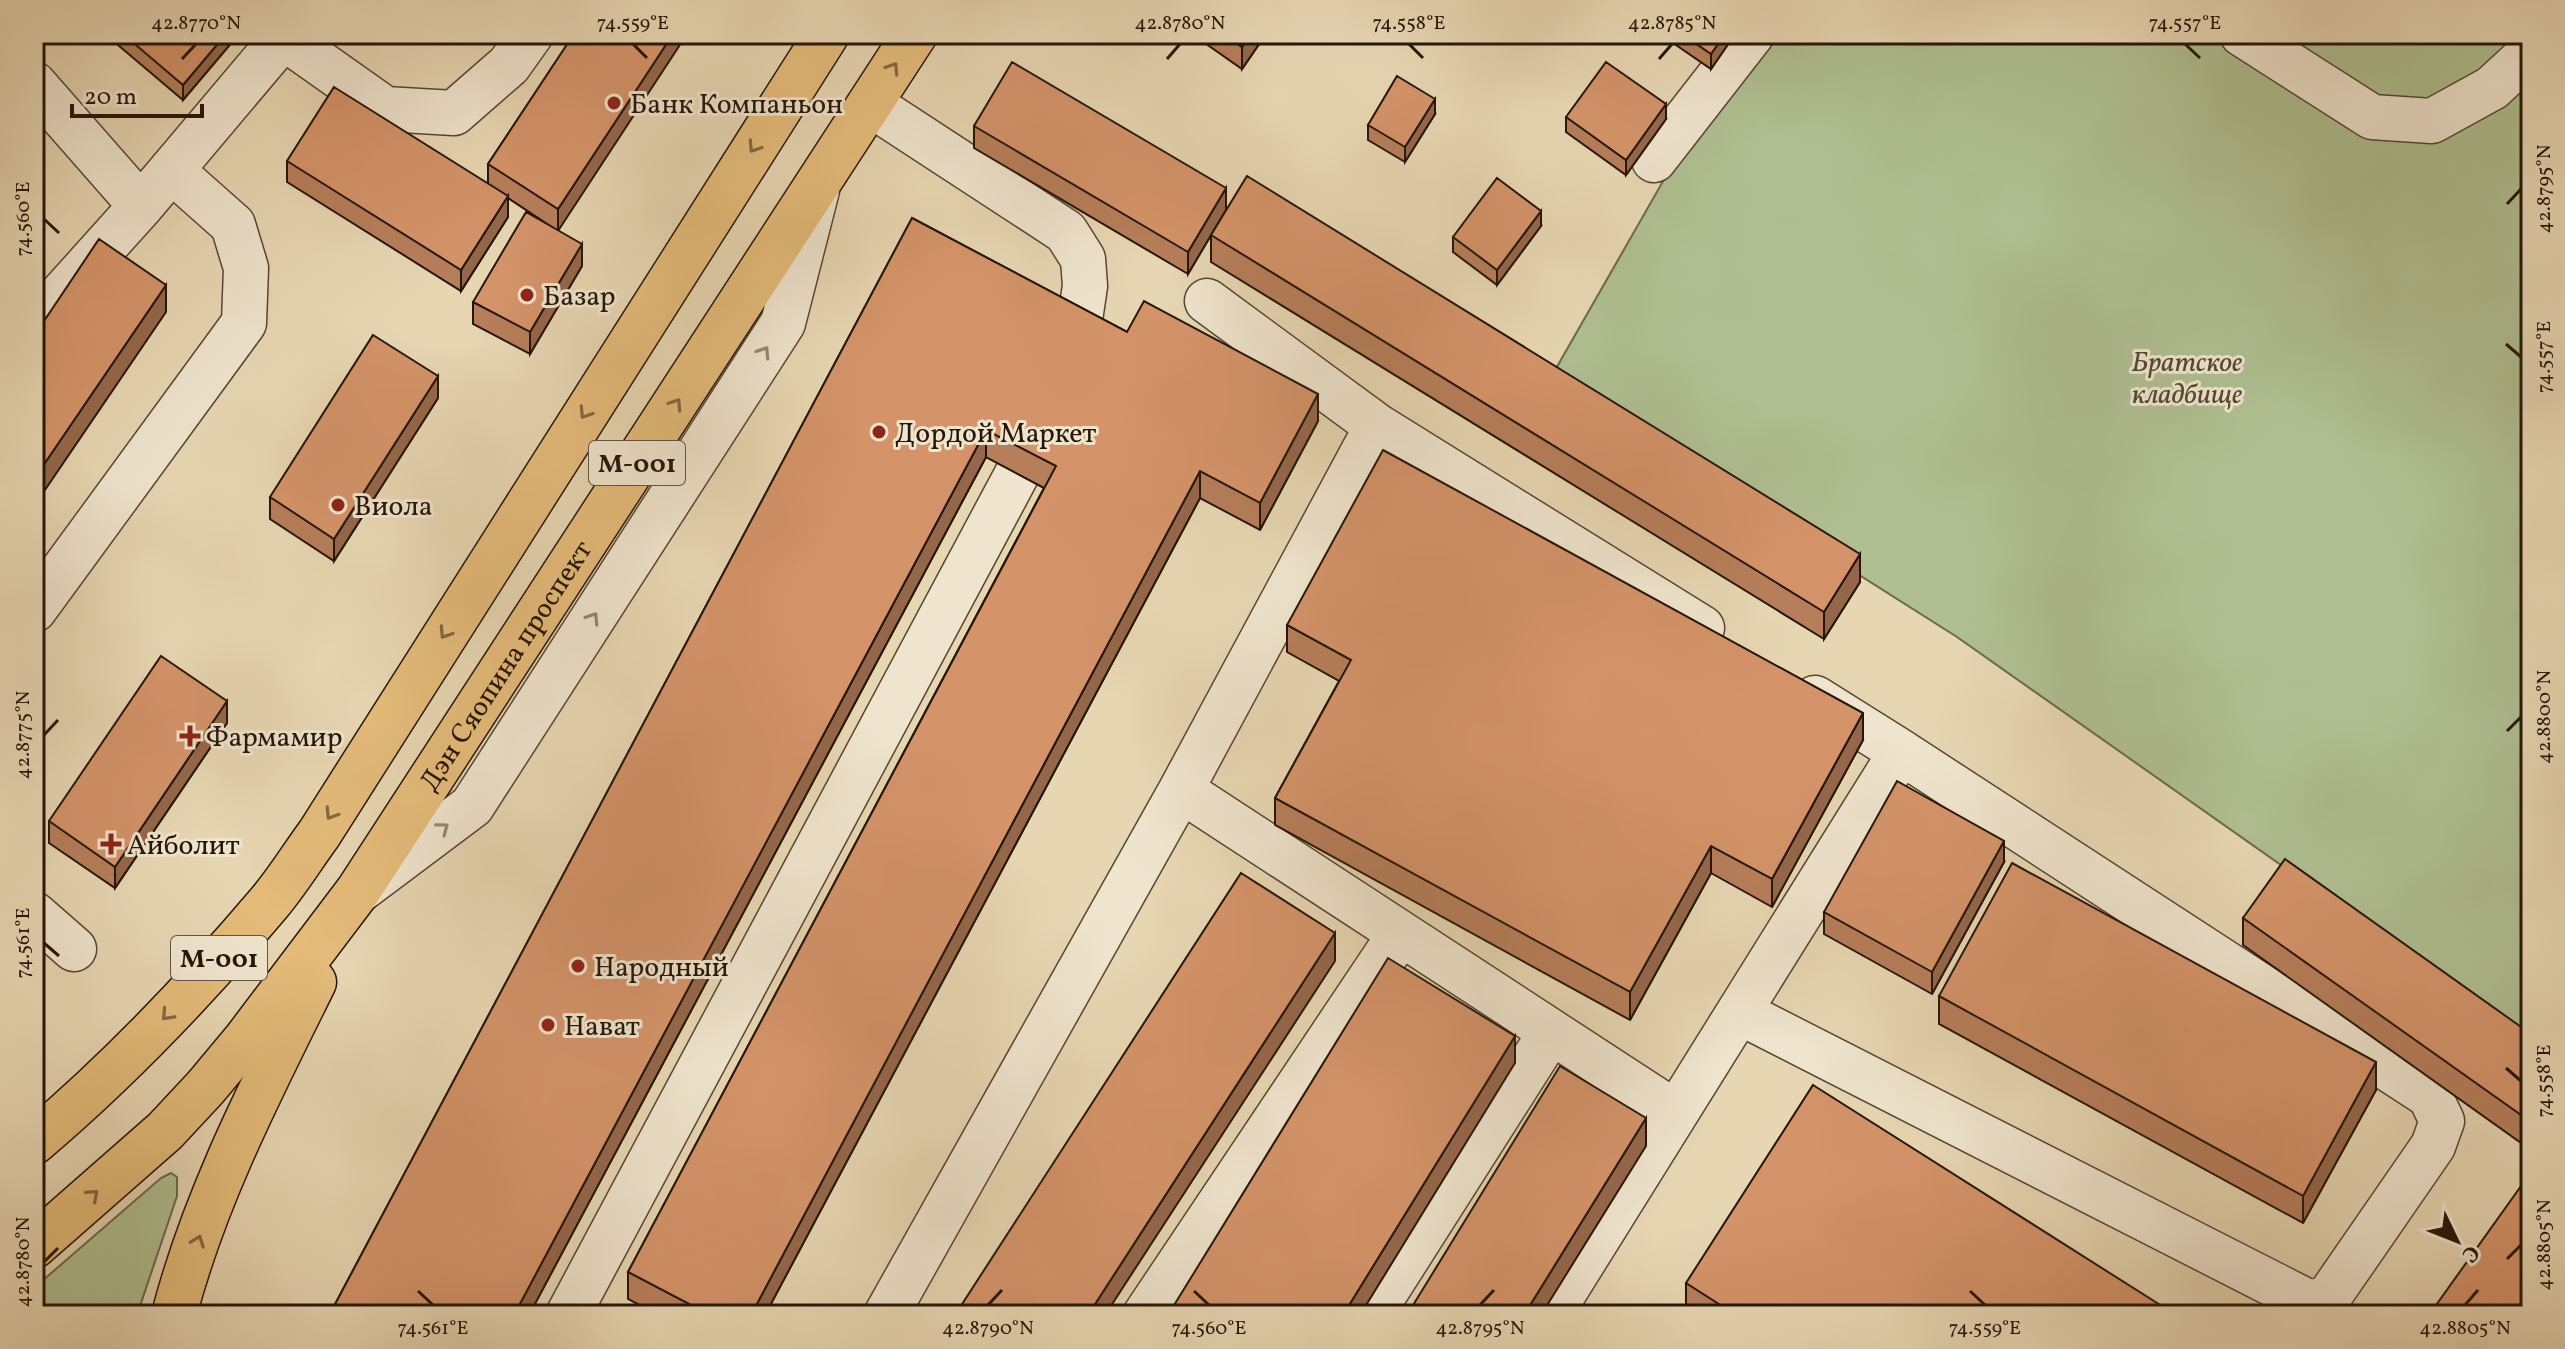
<svg xmlns="http://www.w3.org/2000/svg" width="2565" height="1349" font-family="Vollkorn,serif">
	<style>
		.green { fill: #afbf91; stroke: #6a6a4c; stroke-width: 2 }
		.lines { fill: none; stroke-linecap: round; stroke-linejoin: round }
		.minor-casing { stroke: #564632; stroke-width: 47 }
		.major-casing { stroke: #251608; stroke-width: 47 }
		.minor { stroke: #efe4cd; stroke-width: 44 }
		.major { stroke: #e4bb79; stroke-width: 44 }
		.wall { fill: #b67e5a; stroke: #251608; stroke-width: 2 }
		.shaded-wall { fill: #94674a; stroke: #251608; stroke-width: 2 }
		.building { fill: #d49369; stroke: #251608; stroke-width: 2 }
		.oneway { stroke: #846840 }
		.oneway2 { stroke: #948774 }
		.ticks { fill: none; stroke: #251608; stroke-width: 3 }
		.poi-dot { fill: #8f2418; stroke: #efe4cd; stroke-width: 3 }
		.labels { text-anchor: middle; stroke-width: 6; stroke-linejoin: round; paint-order: stroke }
		.shield { fill: #efe4cd; stroke: #625443; stroke-width: 2 }
		.shield-label { font-size: 26px; font-weight: bold; fill: #251608 }
		.poi-label { font-size: 28px; fill: #251608; stroke: #efe4cd; text-anchor: start }
		.park-label { font-size: 28px; font-style: italic; fill: #4e4931; stroke: #efe4cd }
		.street-label { font-size: 28px; fill: #251608; stroke: #efe4cd }
		.neatline { fill: none; stroke: #251608; stroke-width: 3 }
		.ticks-label { font-size: 20px; text-anchor: middle; fill: #251608 }
	</style>
	<rect width="100%" height="100%" fill="#e7d6b2"/>
	<filter id="stains"><feTurbulence type="fractalNoise" baseFrequency=".0025" numOctaves="4"/><feColorMatrix values="0 0 0 0 .2 0 0 0 0 .09 0 0 0 0 .02 0 0 0 .5 -.17"/></filter>
	<radialGradient id="worn" r=".72"><stop offset=".6" stop-color="#630" stop-opacity="0"/><stop offset="1" stop-color="#630" stop-opacity=".3"/></radialGradient>
	<path class="green" d="M1777 34H2531V1041L1957 637 1550 379 1686 141Z
		M171 1173 177 1177V1196L137 1315H34V1288L161 1178Z"/>
	<g class="lines">
		<defs>
			<path id="minor" d="M2242 34 2372 117 2432 121 2492 88 2531 52
				M283 37 385 109 454 113 509 65 531 34
				M34 84 141 206
				M870 104 1066 232 1083 259 1085 286 1078 333
				M1654 160 1752 34
				M1207 301 1377 426
				M34 325 141 206 286 34
				M34 610 244 323 246 268 233 225 171 170
				M1181 790 1676 1113
				M360 890 472 806 783 323 817 190
				M34 914 74 949
				M1739 1012 2310 1303 2328 1298 2433 1146 2442 1121 2430 1096 1901 752
				M568 1315 1017 474
				M886 1315 1181 790 1377 426 1702 628
				M1145 1315 1400 934
				M1371 1315 1551 1032
				M1550 1315 1901 752 1815 698"/>
			<g id="major">
				<path d="M34 1142C119 1070 197 988 269 903 287 882 302 857 319 834L827 34"/>
				<path id="s1" d="M34 1246 165 1131 206 1087 246 1039 358 891 915 34"/>
				<path d="M174 1315C204 1199 261 1089 314 982"/>
			</g>
		</defs>
		<use href="#minor" class="minor-casing"/>
		<use href="#major" class="major-casing"/>
		<use href="#minor" class="minor"/>
		<use href="#major" class="major"/>
	</g>
	<path class="wall" d="M118 34H239L183 100 118 45Z
		M574 34 558 231 582 266 530 354 473 324V302L553 228 508 198V217L461 291 287 182V161L488 183V164Z
		M1192 34H1266L1242 69Z
		M1660 34H1735L1711 69Z
		M1435 114 1405 162 1368 140V125Z
		M1566 117 1666 119 1626 175 1566 132Z
		M974 126 1226 210 1860 582 1824 639 1211 262V235L1188 274 974 148Z
		M912 218 1127 332 1318 421 1260 530 1200 498 765 1315H658L628 1299V1272L1044 488 986 457 529 1315H333V1308Z
		M1541 226 1497 285 1453 252V237Z
		M438 398 334 561 270 519V497Z
		M1287 625 1863 740 1772 907 1711 873 1630 1020 1275 825V798L1339 681 1287 652Z
		M227 723 115 888 49 843V821Z
		M2004 862 1932 994 1824 934V912Z
		M2243 918 2531 1034V1150L2243 945Z
		M1939 996 2376 1090 2303 1223 1939 1024Z
		M1686 1283 2176 1315H1693L1686 1311Z"/>
	<path class="shaded-wall" d="M226 34H239L183 100V85Z
		M673 34H687L558 231V209Z
		M1251 34H1266L1242 69V47Z
		M1725 34H1735L1711 69V54Z
		M1435 99V114L1405 162V147Z
		M1666 104V119L1626 175V160Z
		M1226 188V210L1188 274V252Z
		M508 196V217L461 291V270Z
		M1541 211V226L1497 285V270Z
		M582 244V266L530 354V332Z
		M166 285V312L34 506V479Z
		M438 376V398L334 561V539Z
		M1318 394V421L1260 530V503Z
		M986 430V457L529 1315H514Z
		M1200 471V498L765 1315H751Z
		M1860 554V582L1824 639V612Z
		M227 701V723L115 888V867Z
		M1863 713V740L1772 907V879Z
		M2004 841V862L1932 994V972Z
		M1711 846V873L1630 1020V992Z
		M1335 933V961L1105 1315H1088Z
		M1515 1036V1063L1360 1315H1343Z
		M2376 1062V1090L2303 1223V1196Z
		M1646 1118V1146L1541 1315H1524Z"/>
	<path class="building" d="M123 34H226L183 85Z
		M574 34H673L558 209 488 164Z
		M1223 34H1251L1242 47Z
		M1682 34H1725L1711 54Z
		M1012 62 1226 188 1188 252 974 126Z
		M1606 62 1666 104 1626 160 1566 117Z
		M1397 76 1435 99 1405 147 1368 125Z
		M334 87 508 196 461 270 287 161Z
		M1247 176 1860 554 1824 612 1211 235Z
		M1497 178 1541 211 1497 270 1453 237Z
		M526 212 582 244 530 332 473 302Z
		M912 218 1127 332 1144 301 1318 394 1260 503 1200 471 751 1315H710L628 1272 1056 466 986 430 514 1315H347L333 1308Z
		M99 239 166 285 34 479V336Z
		M373 335 438 376 334 539 270 497Z
		M1383 450 1863 713 1772 879 1711 846 1630 992 1275 798 1351 660 1287 625Z
		M161 656 227 701 115 867 49 821Z
		M1897 781 2004 841 1932 972 1824 912Z
		M2285 859 2531 1034V1122L2243 918Z
		M2012 863 2376 1062 2303 1196 1939 996Z
		M1241 873 1335 933 1088 1315H955Z
		M1388 958 1515 1036 1343 1315H1168Z
		M1560 1066 1646 1118 1524 1315H1407Z
		M1813 1085 2176 1315H1736L1686 1283Z
		M2531 1172V1315H2429Z"/>
	<defs><path id="oneway-chevron" d="M-2-3.5L2.5 0L-2 3.5" fill="none" stroke-width="1.6" stroke-linecap="round" stroke-linejoin="round" transform="scale(2)"/></defs>
	<g class="oneway">
		<use href="#oneway-chevron" transform="translate(893 68) rotate(-57)"/>
		<use href="#oneway-chevron" transform="translate(754 147) rotate(123)"/>
		<use href="#oneway-chevron" transform="translate(676 404) rotate(-57)"/>
		<use href="#oneway-chevron" transform="translate(585 413) rotate(123)"/>
		<use href="#oneway-chevron" transform="translate(445 633) rotate(123)"/>
		<use href="#oneway-chevron" transform="translate(331 814) rotate(122)"/>
		<use href="#oneway-chevron" transform="translate(167 1015) rotate(133)"/>
		<use href="#oneway-chevron" transform="translate(93 1195) rotate(-41)"/>
		<use href="#oneway-chevron" transform="translate(198 1241) rotate(-70)"/>
	</g>
	<g class="oneway2">
		<use href="#oneway-chevron" transform="translate(764 352) rotate(-57)"/>
		<use href="#oneway-chevron" transform="translate(593 618) rotate(-57)"/>
		<use href="#oneway-chevron" transform="translate(443 828) rotate(-37)"/>
	</g>
	<path class="ticks" d="M633 44 647 58M1409 44 1423 58M2185 44 2200 58M182 59 196 44M1167 59 1180 44M1659 59 1672 44M2507 204 2521 189M44 219 59 233M2506 344 2521 357M2507 731 2521 717M44 735 58 720M44 943 59 956M2506 1068 2521 1081M2507 1259 2521 1245M44 1262 58 1248M418 1291 433 1305M1194 1291 1209 1305M1970 1291 1985 1305M988 1305 1002 1290M1480 1305 1494 1290M2465 1305 2478 1290"/>
	<g class="poi-dot">
		<circle cx="614" cy="103" r="8"/>
		<circle cx="527" cy="295" r="8"/>
		<circle cx="879" cy="432" r="8"/>
		<circle cx="338" cy="505" r="8"/>
		<path d="M186 724h8v8h8v8h-8v8h-8v-8h-8v-8h8z"/>
		<path d="M107 832h8v8h8v8h-8v8h-8v-8h-8v-8h8z"/>
		<circle cx="578" cy="966" r="8"/>
		<circle cx="548" cy="1025" r="8"/>
	</g>
	<g class="labels">
		<g class="shield">
			<rect x="589" y="441" width="96" height="44" rx="6"/>
			<rect x="171" y="936" width="96" height="44" rx="6"/>
		</g>
		<g class="shield-label">
			<text x="637" y="472">M-001</text>
			<text x="219" y="967">M-001</text>
		</g>
		<g class="poi-label">
			<text x="630" y="113">Банк Компаньон</text>
			<text x="543" y="305">Базар</text>
			<text x="895" y="442">Дордой Маркет</text>
			<text x="354" y="515">Виола</text>
			<text x="206" y="746">Фармамир</text>
			<text x="127" y="854">Айболит</text>
			<text x="594" y="976">Народный</text>
			<text x="564" y="1035">Нават</text>
		</g>
		<g class="park-label">
			<text x="2187" y="371">Братское<tspan x="2187" dy="32">кладбище</tspan></text>
		</g>
		<g class="street-label">
			<text dy="10" stroke="none"><textPath href="#s1" startOffset="752">Дэн Сяопина проспект</textPath></text>
		</g>
	</g>
	<rect width="2565" height="1349" fill="none" stroke="#e7d6b2" stroke-width="88"/>
	<g transform="translate(2457 1241) rotate(133)" stroke="#efe4cd" stroke-width="6" paint-order="stroke">
	<path d="M0-6L14 30L0 20L-14 30Z" fill="#251608"/>
	<text y="-12" font-size="22" font-weight="bold" text-anchor="middle" fill="#251608">С</text>
	</g>
	<path d="M72 104v12h130v-12" fill="none" stroke="#251608" stroke-width="4"/>
	<text x="84" y="104" font-size="24" fill="#251608" stroke="#efe4cd" stroke-width="6" paint-order="stroke">20 m</text>
	<rect x="44" y="44" width="2477" height="1261" class="neatline"/>
	<g class="ticks-label">
		<text x="196" y="29">42.8770°N</text>
		<text x="633" y="29">74.559°E</text>
		<text x="1180" y="29">42.8780°N</text>
		<text x="1409" y="29">74.558°E</text>
		<text x="1672" y="29">42.8785°N</text>
		<text x="2185" y="29">74.557°E</text>
		<text transform="translate(2543 189) rotate(-90)" y="7">42.8795°N</text>
		<text transform="translate(22 219) rotate(-90)" y="7">74.560°E</text>
		<text transform="translate(2543 357) rotate(-90)" y="7">74.557°E</text>
		<text transform="translate(2543 717) rotate(-90)" y="7">42.8800°N</text>
		<text transform="translate(22 735) rotate(-90)" y="7">42.8775°N</text>
		<text transform="translate(22 943) rotate(-90)" y="7">74.561°E</text>
		<text transform="translate(2543 1081) rotate(-90)" y="7">74.558°E</text>
		<text transform="translate(2543 1245) rotate(-90)" y="7">42.8805°N</text>
		<text transform="translate(22 1262) rotate(-90)" y="7">42.8780°N</text>
		<text x="433" y="1334">74.561°E</text>
		<text x="988" y="1334">42.8790°N</text>
		<text x="1209" y="1334">74.560°E</text>
		<text x="1480" y="1334">42.8795°N</text>
		<text x="1985" y="1334">74.559°E</text>
		<text x="2465" y="1334">42.8805°N</text>
	</g>
	<rect width="100%" height="100%" filter="url(#stains)"/>
	<rect width="100%" height="100%" fill="url(#worn)"/>
</svg>
